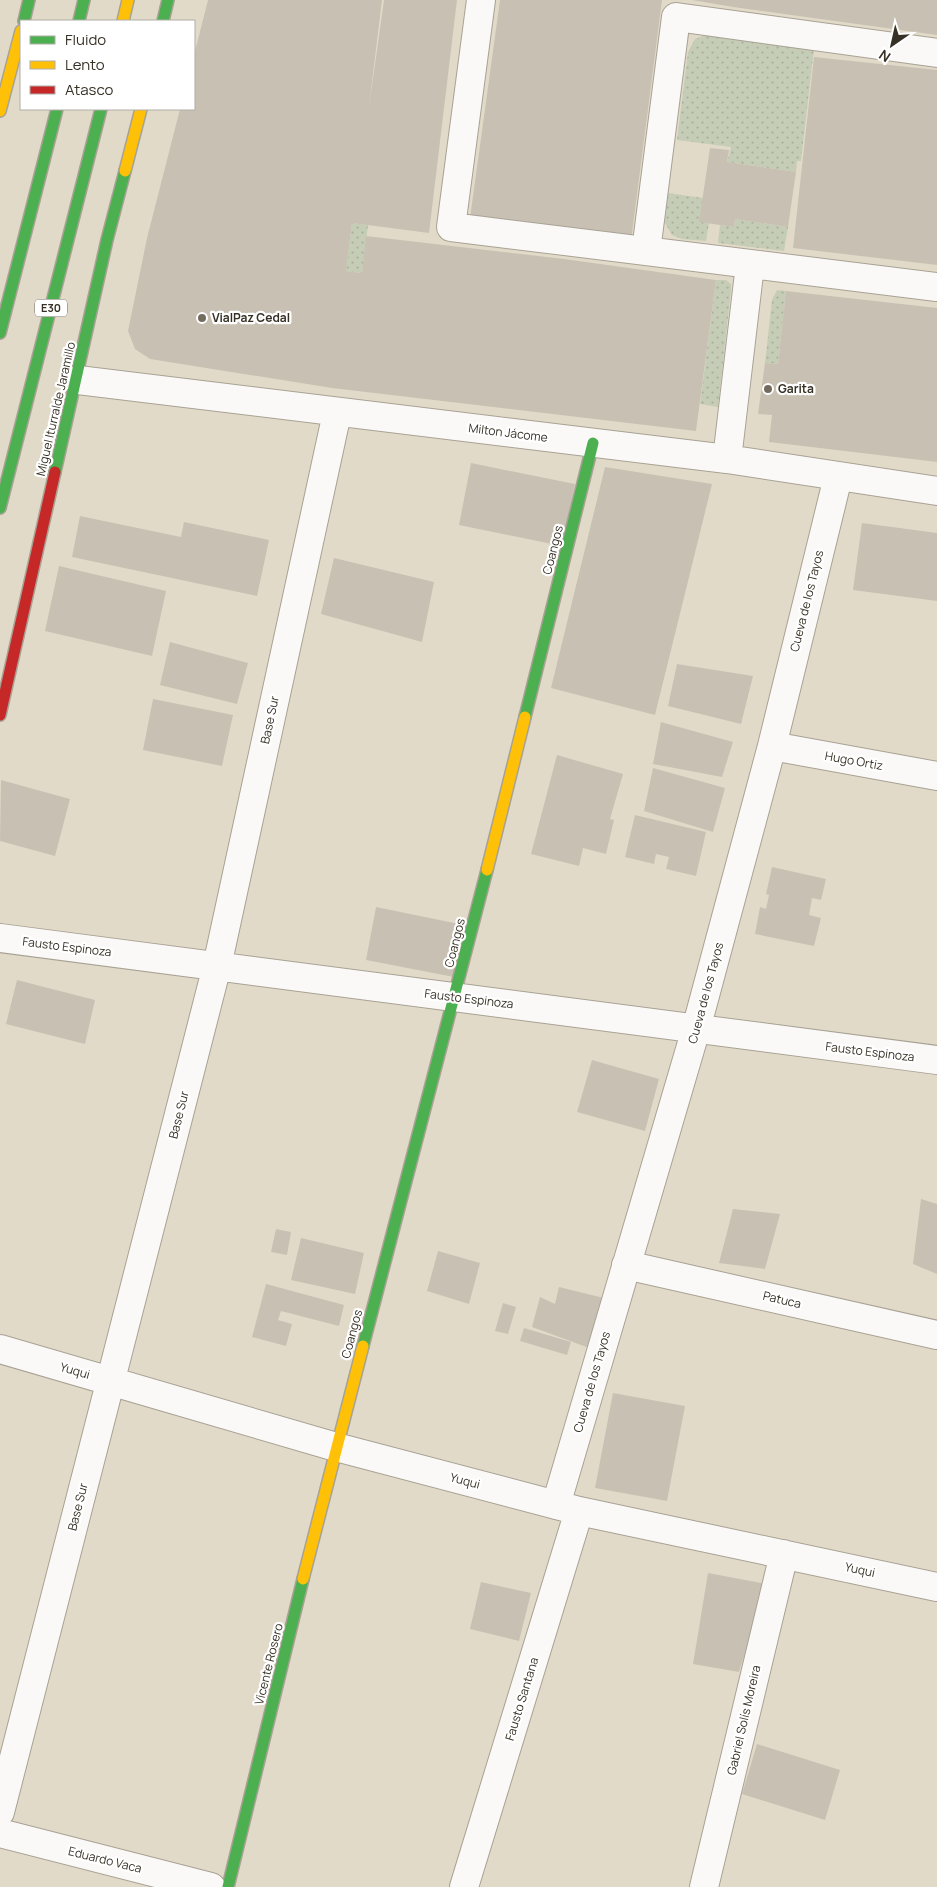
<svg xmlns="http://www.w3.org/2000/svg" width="937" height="1887" font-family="Manrope,sans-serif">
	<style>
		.green { fill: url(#green-dots) }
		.building { fill: #c8c1b3 }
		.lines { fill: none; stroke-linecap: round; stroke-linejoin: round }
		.street-casing { stroke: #a8a295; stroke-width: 30 }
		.fast-casing { stroke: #a8a295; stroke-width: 14 }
		.slow-casing { stroke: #a8a295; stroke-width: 14 }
		.jam-casing { stroke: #a8a295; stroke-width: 14 }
		.street { stroke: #fbf9f7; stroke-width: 28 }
		.fast { stroke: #4caf50; stroke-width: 11 }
		.slow { stroke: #ffc107; stroke-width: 11 }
		.jam { stroke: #c62828; stroke-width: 11 }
		.poi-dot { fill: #736c5e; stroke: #fff; stroke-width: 2 }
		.labels { text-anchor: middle; stroke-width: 4.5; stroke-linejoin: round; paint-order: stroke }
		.shield { fill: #fff; stroke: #736f66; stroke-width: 1 }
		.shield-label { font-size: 11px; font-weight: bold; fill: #373125 }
		.poi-label { font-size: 12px; font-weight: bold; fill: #373125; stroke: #fff; text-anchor: start }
		.street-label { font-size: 12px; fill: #373125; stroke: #fff }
	</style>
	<defs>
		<pattern id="green-dots" width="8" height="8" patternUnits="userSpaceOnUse" patternTransform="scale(1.25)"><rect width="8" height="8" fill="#c6cdb7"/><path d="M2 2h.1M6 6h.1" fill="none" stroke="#abb09d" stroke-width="1.8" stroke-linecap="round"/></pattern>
	</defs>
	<rect width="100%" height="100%" fill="#e2dac8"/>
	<path class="green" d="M705 35 814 49 801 161H797L796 172 727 162 731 147 677 140 688 52 695 39Z
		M668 193 703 198 709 223 706 241 682 239 672 235 665 223Z
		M735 219 788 227 784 251 718 243 720 225 734 227Z
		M352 223 368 225 362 273 346 271Z
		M716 280H726L731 284V290L718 407 700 404Z
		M777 290 786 291 778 364 765 363 772 300Z"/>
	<path class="building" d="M208 0H382L369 107 384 0H457L429 233 352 223 346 271 362 273 366 236 564 259 716 280 696 431 332 388 150 359 135 349 128 331 147 238 180 109H194V55Z
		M500 0H662L631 241 470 218Z
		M692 0H937V35L733 7Z
		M814 57 937 70V265L793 248Z
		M710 148 729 150 727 162 796 172 788 227 735 219 734 227 699 222Z
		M786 291 937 308V462L769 442 772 415 758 414 765 363 778 364Z
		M471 463 575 484 562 546 459 525Z
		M605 467 712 484 655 715 551 688Z
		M80 516 181 537 184 522 269 540 257 596 72 557Z
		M862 523 937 533V601L853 590Z
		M334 558 434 582 422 642 321 614Z
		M59 566 166 591 152 656 45 631Z
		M170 642 248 663 237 704 160 685Z
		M677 664 753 676 741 724 668 706Z
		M153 699 233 715 222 766 143 750Z
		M661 722 733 742 722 777 653 764Z
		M557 755 623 774 610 819 614 820 606 854 583 848 579 866 531 854Z
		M653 768 725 788 713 832 644 811Z
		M1 780 70 799 55 856 0 841Z
		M635 815 706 832 696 876 666 869 669 857 656 854 654 864 625 857Z
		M772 867 826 879 821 900 812 898 809 915 821 918 814 946 755 934 760 907 766 909 769 895 766 894Z
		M376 907 464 925 454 977 366 960Z
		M17 980 95 1000 85 1044 6 1024Z
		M592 1060 659 1079 645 1131 577 1112Z
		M921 1199 937 1204V1274L913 1264Z
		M733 1209 780 1214 765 1269 719 1263Z
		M276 1229 291 1232 287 1255 271 1252Z
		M301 1238 364 1253 355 1294 291 1280Z
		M438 1251 480 1263 469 1304 427 1291Z
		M266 1284 344 1305 339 1326 281 1311 278 1320 292 1324 286 1346 252 1337Z
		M559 1287 608 1299 592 1349 532 1327 540 1297 555 1304Z
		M503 1303 516 1307 508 1334 495 1331Z
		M524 1328 571 1342 567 1355 520 1341Z
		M613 1393 685 1406 667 1501 595 1488Z
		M708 1573 767 1584 739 1672 693 1664Z
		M481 1582 531 1593 519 1641 470 1629Z
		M757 1744 840 1770 825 1820 742 1794Z"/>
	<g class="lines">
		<defs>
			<path id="street" d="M481 0 451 227 937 287
				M646 251 676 17 937 53
				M78 380 727 459 937 491
				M727 459 750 265
				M772 746 937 776
				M0 938 937 1060
				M626 1265 937 1335
				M0 1349 336 1447 579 1511 937 1587
				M556 1505 696 1029 772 746 838 477
				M0 1812 217 966 337 413
				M0 1833 211 1887
				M464 1887 579 1511
				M704 1887 784 1554"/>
			<path id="fast" d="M24 21 29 0
				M79 21 84 0
				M163 21 168 0
				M0 333 57 109
				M55 472 107 240 125 171
				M0 508 101 109
				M525 717 593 443
				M363 1346 487 870
				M228 1887 303 1579"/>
			<path id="slow" d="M123 21 128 0
				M0 111 21 31
				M125 171 141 109
				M487 870 525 717
				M303 1579 363 1346"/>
			<path id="jam" d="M0 715 55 472"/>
		</defs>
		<use href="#street" class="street-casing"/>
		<use href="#fast" class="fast-casing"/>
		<use href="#slow" class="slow-casing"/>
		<use href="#jam" class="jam-casing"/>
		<use href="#street" class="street"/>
		<use href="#fast" class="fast"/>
		<use href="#slow" class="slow"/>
		<use href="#jam" class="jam"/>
	</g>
	<g class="poi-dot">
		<circle cx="202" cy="318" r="5"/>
		<circle cx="768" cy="389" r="5"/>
	</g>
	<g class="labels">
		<rect class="shield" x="35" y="299.5" width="32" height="17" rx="4"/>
		<g class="shield-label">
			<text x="51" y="312">E30</text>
		</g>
		<g class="poi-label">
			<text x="212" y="322">VialPaz Cedal</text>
			<text x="778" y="393">Garita</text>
		</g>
		<g class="street-label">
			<text transform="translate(56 409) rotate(-77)" y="4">Miguel Iturralde Jaramillo</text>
			<text transform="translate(508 433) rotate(7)" y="4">Milton Jácome</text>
			<text transform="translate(553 550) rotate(-76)" y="4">Coangos</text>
			<text transform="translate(807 601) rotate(-76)" y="4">Cueva de los Tayos</text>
			<text transform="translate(270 720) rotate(-78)" y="4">Base Sur</text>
			<text transform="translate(854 761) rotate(10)" y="4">Hugo Ortiz</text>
			<text transform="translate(455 943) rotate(-76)" y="4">Coangos</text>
			<text transform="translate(67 947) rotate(7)" y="4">Fausto Espinoza</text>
			<text transform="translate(706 993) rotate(-75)" y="4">Cueva de los Tayos</text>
			<text transform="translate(469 999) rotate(7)" y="4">Fausto Espinoza</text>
			<text transform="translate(870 1052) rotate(7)" y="4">Fausto Espinoza</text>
			<text transform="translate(179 1115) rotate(-76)" y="4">Base Sur</text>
			<text transform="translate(782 1300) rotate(13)" y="4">Patuca</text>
			<text transform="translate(352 1334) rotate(-75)" y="4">Coangos</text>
			<text transform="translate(75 1371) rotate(16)" y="4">Yuqui</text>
			<text transform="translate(592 1382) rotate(-74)" y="4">Cueva de los Tayos</text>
			<text transform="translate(465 1481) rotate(15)" y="4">Yuqui</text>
			<text transform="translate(78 1507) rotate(-76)" y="4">Base Sur</text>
			<text transform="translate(860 1570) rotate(12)" y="4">Yuqui</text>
			<text transform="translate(269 1664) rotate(-76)" y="4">Vicente Rosero</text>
			<text transform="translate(522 1699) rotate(-73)" y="4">Fausto Santana</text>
			<text transform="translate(744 1720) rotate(-77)" y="4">Gabriel Solís Moreira</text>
			<text transform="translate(105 1860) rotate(14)" y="4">Eduardo Vaca</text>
		</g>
	</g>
	<rect x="20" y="20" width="175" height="90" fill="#ffffff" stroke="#afada8"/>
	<rect x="30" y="36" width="25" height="8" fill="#4caf50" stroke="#afada8"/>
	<text x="65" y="45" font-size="15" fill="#373125">Fluido</text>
	<rect x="30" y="61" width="25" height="8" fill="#ffc107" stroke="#afada8"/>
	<text x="65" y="70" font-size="15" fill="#373125">Lento</text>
	<rect x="30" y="86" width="25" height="8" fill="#c62828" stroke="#afada8"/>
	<text x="65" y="95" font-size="15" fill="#373125">Atasco</text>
	<g transform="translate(892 45) rotate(214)" stroke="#ffffff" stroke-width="4" paint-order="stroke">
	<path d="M0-4L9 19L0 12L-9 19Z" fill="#373125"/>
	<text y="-8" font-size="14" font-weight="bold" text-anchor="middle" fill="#373125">N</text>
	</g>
</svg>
